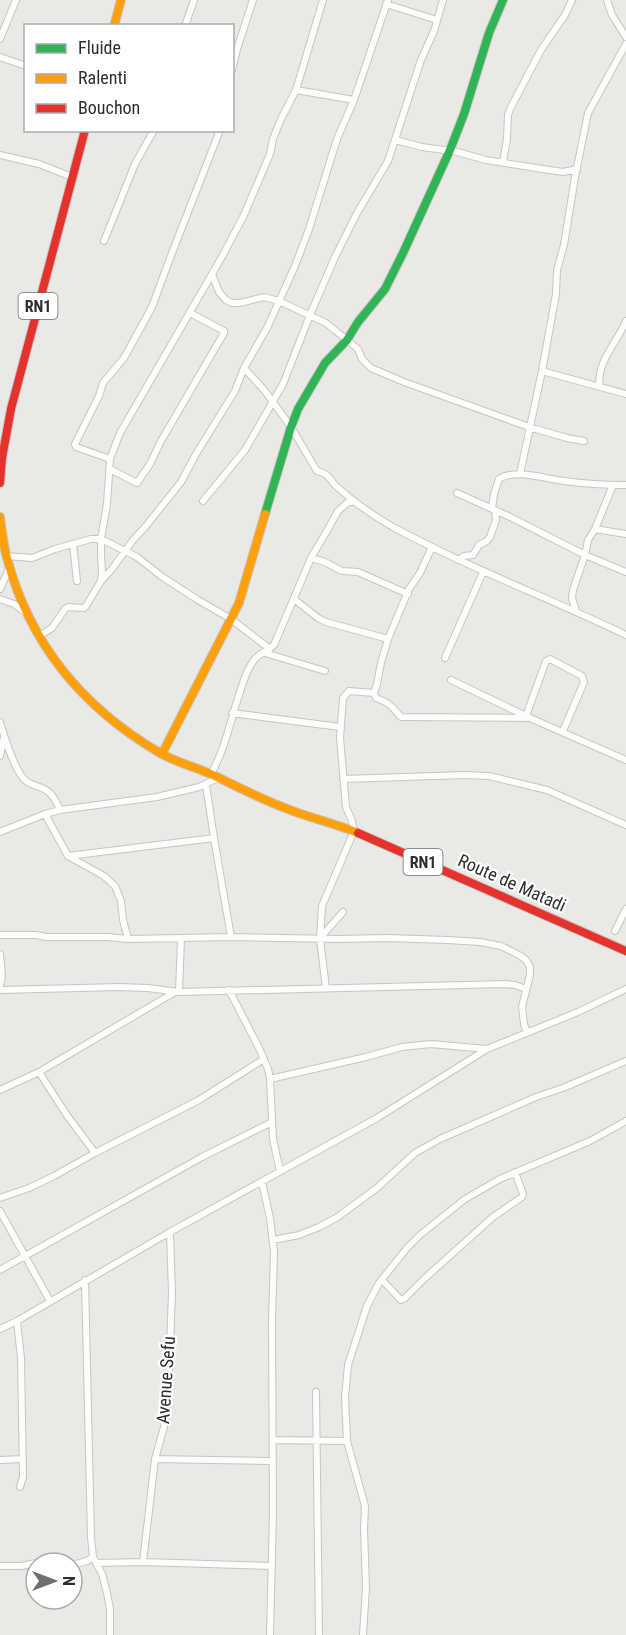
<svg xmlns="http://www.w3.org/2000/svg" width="626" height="1635" font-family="'Roboto Condensed',sans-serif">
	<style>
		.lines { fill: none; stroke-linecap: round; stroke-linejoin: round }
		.street-casing { stroke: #c6c5c4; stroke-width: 8 }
		.fast-casing { stroke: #c6c5c4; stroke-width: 10 }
		.slow-casing { stroke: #c6c5c4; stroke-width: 10 }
		.jam-casing { stroke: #c6c5c4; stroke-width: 10 }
		.street { stroke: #fcfcfb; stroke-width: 6 }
		.fast { stroke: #30b455; stroke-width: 8 }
		.slow { stroke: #ff9f0a; stroke-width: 8 }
		.jam { stroke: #e5322d; stroke-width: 8 }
		.labels { text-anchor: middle; stroke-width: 4.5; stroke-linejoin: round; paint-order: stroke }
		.shield { fill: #fff; stroke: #6d6d6d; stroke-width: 1.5 }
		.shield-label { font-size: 16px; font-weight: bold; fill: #2e2e2e }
		.street-label { font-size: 18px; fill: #2e2e2e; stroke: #fff }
	</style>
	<rect width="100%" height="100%" fill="#ebe9e5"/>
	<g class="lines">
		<defs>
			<path id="street" d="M607 0 612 15 626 37
				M386 4 437 20
				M185 26 194 0
				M0 39 16 0
				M0 57 26 66
				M232 70 237 49 253 0
				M296 90 354 100
				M395 140 422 147 444 150H450L486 160 549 170 563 172 577 169
				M0 155 39 164 72 177
				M503 162 507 139 508 115 510 109 541 50 565 15 572 0
				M104 241 135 164 154 130
				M212 274 219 292 226 300 232 303H240L264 297 279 301 326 323 358 349 362 359 371 368 404 382 529 427 567 438 584 441
				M244 368 265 391 291 427 317 471C328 474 327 475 334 484 339 489 346 494 351 499 364 509 379 519 393 527 469 568 549 598 626 635
				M542 371 626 394
				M600 387C595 364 618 341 626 321
				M110 459 76 447 75 444 99 396 103 383 124 358 152 307 172 253 220 130
				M110 469 137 483 150 464 161 441 224 333V331L190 313
				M520 474 542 371 556 294 557 270 564 245 575 177 588 113 626 44
				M457 493 508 516 585 555 626 572
				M203 501 245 450 283 384 310 315 335 257 357 213 388 161 421 60 434 31 443 0
				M492 509 494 494 499 479C516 468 545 479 564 481 585 484 606 485 626 485
				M595 529 626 534
				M73 544 77 581
				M6 556 32 558 55 549 91 539H101L137 557 161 576 198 600 231 619 270 649
				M311 558 325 562 342 571 358 572 408 594
				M458 560 464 556 473 555 479 545 487 541 490 537 496 520 495 510
				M101 580 102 572 101 556V539L107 504 110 459 120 433 223 255 244 215 270 154 273 139 281 119 296 90 323 0
				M0 589 9 569
				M0 599 14 604 25 612
				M294 599 318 618 326 622 388 639
				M576 611 572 598 573 590 585 555 588 540 595 529 613 485
				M39 636 52 628 65 609 68 607 84 608 86 606 101 581 112 569 133 540 146 526 181 482 196 454 235 391 244 368 267 328 295 266 309 229 337 139 354 100 388 0
				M265 653 325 671
				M445 658 483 572
				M451 680 530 718 626 760
				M374 693 376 698C394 705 390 706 401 717L526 718
				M232 713 340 727
				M526 716 546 661 550 659 582 676 584 682 563 731
				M0 722C4 736 15 771 25 780 30 785 36 785 42 788 52 792 56 801 60 810
				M0 756 4 737
				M211 774C226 748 231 717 241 689 244 679 248 667 255 659 260 653 268 651 274 645L311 558 328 529 338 511 347 503 354 501
				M343 779 465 775 489 776 547 790 626 825
				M206 785 214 838 231 937
				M45 814 68 856 104 876 115 886 121 901 123 920 128 939
				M0 832 45 814 60 810 157 797 199 787 218 778
				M68 856 214 838
				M615 931 626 909
				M0 935H36L46 937H108L128 939 231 937 337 939 387 938 448 940 480 942 501 946 519 955 526 960 530 967V975L522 1007 524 1024 527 1032
				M320 938 343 912
				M0 954 2 976 0 985
				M326 988 320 939 322 906 354 831 352 821 346 807 340 738 343 698 349 691 374 693 377 684 381 663 388 639 409 589 420 573 432 547
				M0 990 119 987 148 988 179 992 505 984 515 985 526 989
				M229 990 259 1048 268 1069 270 1079 273 1139 280 1171
				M179 992 181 939
				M39 1072 66 1114 95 1153
				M270 1079 366 1057 402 1047 431 1044 487 1049
				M0 1090 39 1072 175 992
				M262 1182 270 1218 274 1252 272 1321 273 1512 270 1635
				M0 1198 29 1188 54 1176 95 1153 199 1100 264 1059
				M0 1211 50 1301
				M273 1240 299 1235 319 1227 336 1218 377 1188 415 1153 440 1139 536 1097 563 1088 626 1061
				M0 1270 202 1157 272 1122
				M85 1280 91 1537 93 1557 102 1574 107 1593 110 1609V1635
				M382 1280 401 1300 404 1299 424 1279 493 1217 522 1197 523 1194 515 1172
				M17 1321 21 1358 23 1477 20 1487
				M0 1329 17 1321 170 1232 377 1118 487 1049 578 1012 626 989
				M316 1392 319 1635
				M273 1440 347 1441
				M155 1459 272 1461
				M0 1460 23 1459
				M143 1562 155 1459 164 1427 168 1398 172 1293 170 1232
				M37 1563H53
				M96 1563 143 1562 272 1566
				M72 1565 87 1561 93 1557
				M0 1566H21L36 1563
				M363 1635 366 1587 364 1529 365 1506 347 1441 345 1397 348 1365 367 1306 379 1283 407 1248 420 1235 465 1199 500 1179 590 1141 626 1121"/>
			<path id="fast" d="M265 514 291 427 298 409 325 363 347 340 358 322 385 289 403 253 450 150 464 114 489 33 503 0"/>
			<path id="slow" d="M114 26 121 0
				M0 517C2 530 3 545 7 558 30 645 83 708 160 753 177 763 197 767 215 776 238 787 261 799 285 808 309 818 335 823 358 833
				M162 754 239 603 265 514"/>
			<path id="jam" d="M0 483 2 458 11 409 85 130
				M358 833 626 951"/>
		</defs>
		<use href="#street" class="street-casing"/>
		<use href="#fast" class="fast-casing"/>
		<use href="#slow" class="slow-casing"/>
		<use href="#jam" class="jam-casing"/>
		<use href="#street" class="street"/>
		<use href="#fast" class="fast"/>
		<use href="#slow" class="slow"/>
		<use href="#jam" class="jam"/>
	</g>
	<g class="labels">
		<g class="shield">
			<rect x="18.5" y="293" width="39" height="26" rx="4.5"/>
			<rect x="403.5" y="849" width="39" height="26" rx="4.5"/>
		</g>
		<g class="shield-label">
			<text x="38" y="312">RN1</text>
			<text x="423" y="868">RN1</text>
		</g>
		<g class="street-label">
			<text transform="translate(512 883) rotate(24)" y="6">Route de Matadi</text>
			<text transform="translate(166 1380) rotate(-86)" y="6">Avenue Sefu</text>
		</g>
	</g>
	<rect x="24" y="24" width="210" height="108" fill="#ffffff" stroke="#ababab" stroke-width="1.5"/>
	<rect x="36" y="44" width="30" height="9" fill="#30b455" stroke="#ababab" stroke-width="1.5"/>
	<text x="78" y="54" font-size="18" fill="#2e2e2e">Fluide</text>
	<rect x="36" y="74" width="30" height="9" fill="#ff9f0a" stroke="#ababab" stroke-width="1.5"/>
	<text x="78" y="84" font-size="18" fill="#2e2e2e">Ralenti</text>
	<rect x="36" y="104" width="30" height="9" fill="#e5322d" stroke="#ababab" stroke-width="1.5"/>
	<text x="78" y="114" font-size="18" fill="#2e2e2e">Bouchon</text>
	<g transform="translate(54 1581) rotate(90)"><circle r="28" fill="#ffffff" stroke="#ababab" stroke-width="1.5"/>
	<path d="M0-4.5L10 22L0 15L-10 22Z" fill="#706f6e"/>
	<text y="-9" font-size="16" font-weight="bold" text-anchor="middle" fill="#2e2e2e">N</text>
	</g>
</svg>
